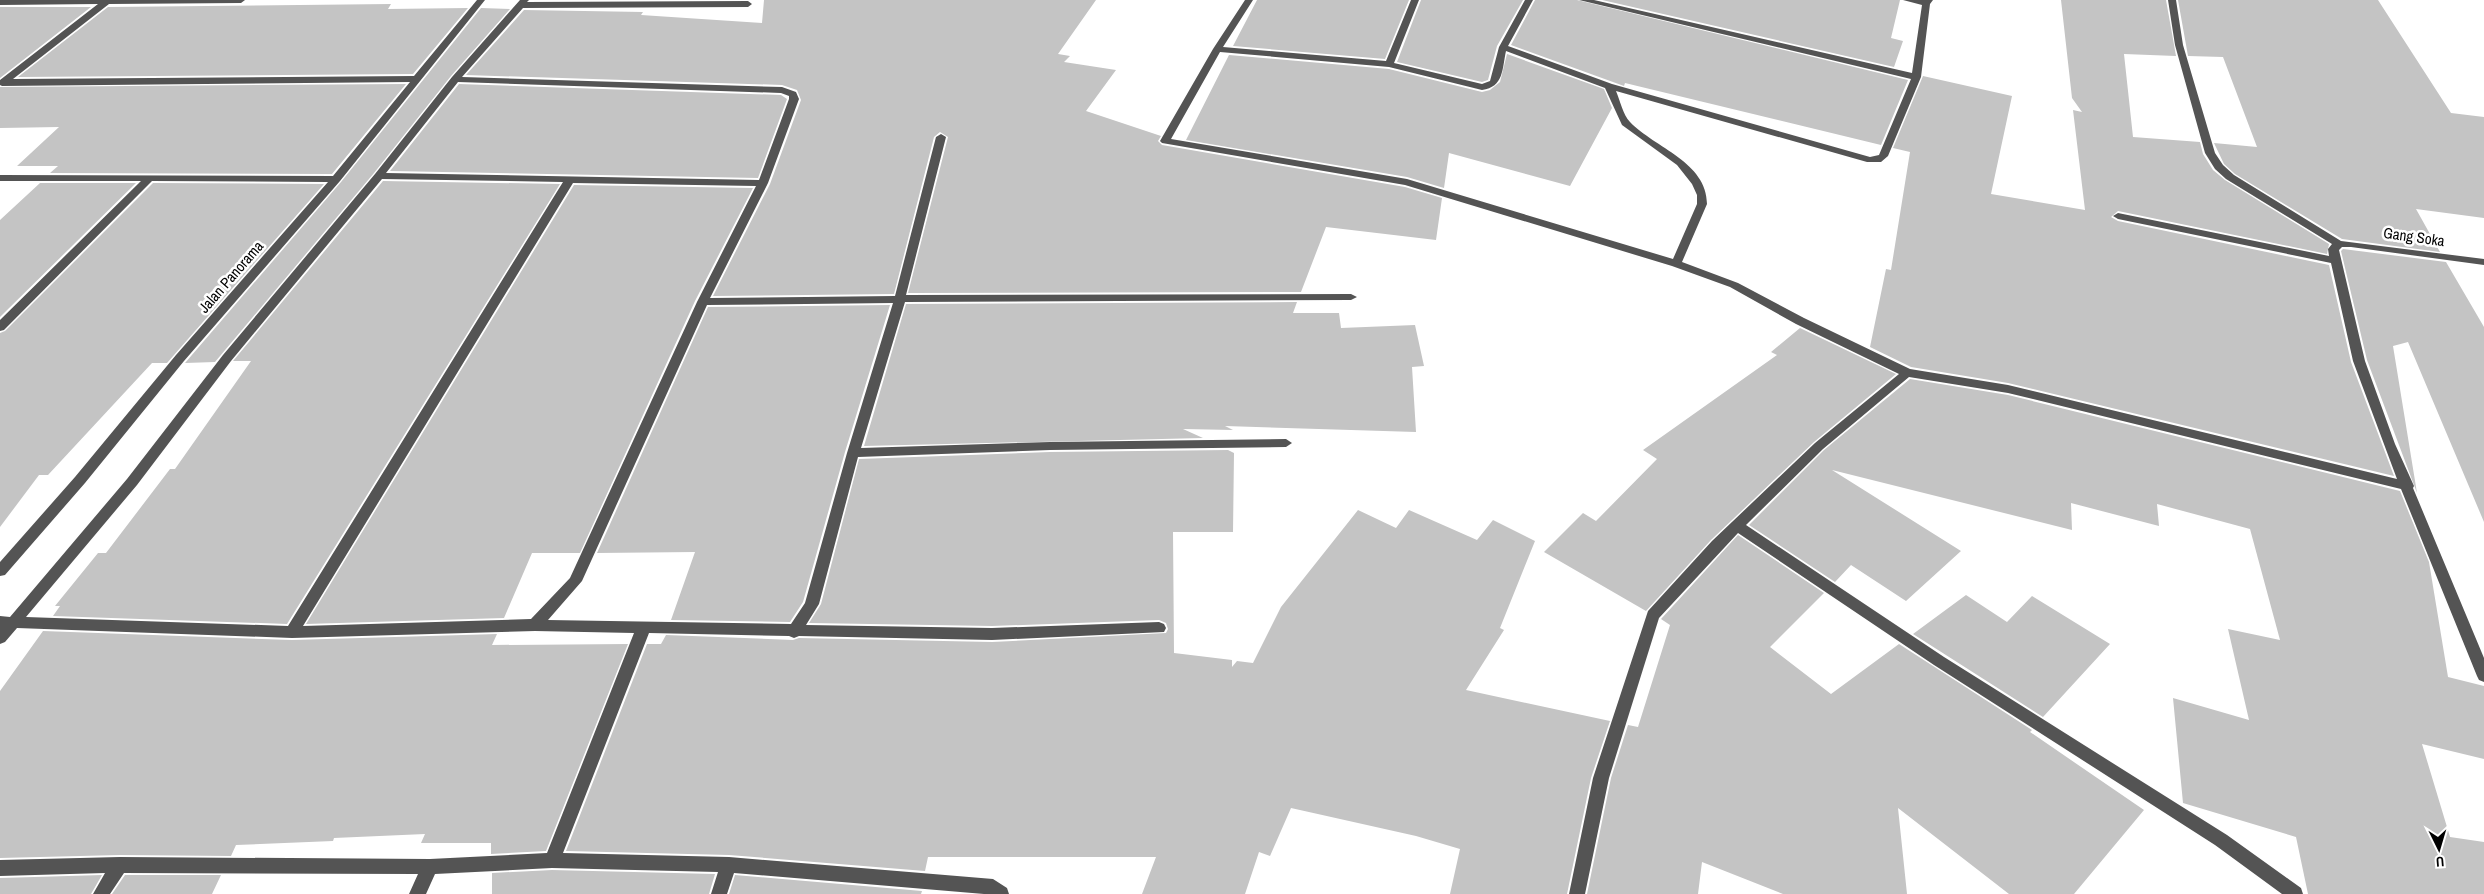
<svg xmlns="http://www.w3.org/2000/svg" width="2484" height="894" font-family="'Archivo Narrow',sans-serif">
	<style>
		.building { fill: #c4c4c4 }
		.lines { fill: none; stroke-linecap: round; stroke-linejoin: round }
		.minor { fill: #545454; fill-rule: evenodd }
		.labels { text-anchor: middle; stroke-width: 5; stroke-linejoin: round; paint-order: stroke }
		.street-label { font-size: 15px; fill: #000; stroke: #fff }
	</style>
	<rect width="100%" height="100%" fill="#fff"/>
	<path class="building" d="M764 0H1096L1058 54 1070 56 1064 62 1116 70 1086 111 1161 136 1158 141 1162 145 1405 187 1442 198 1436 240 1326 227 1301 292 908 293 948 137 940 132 934 137 894 294 713 296 770 184 801 100 797 90 782 85 466 75 524 10 643 12 641 15 762 23Z
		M1257 0H1409L1385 59 1233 46Z
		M1421 0H1523L1497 46 1488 80 1482 82 1397 62Z
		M1535 0H1577L1908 80 1881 145 1625 83 1624 86 1511 45Z
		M1602 0H1900L1891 38 1903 41 1894 67Z
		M2061 0H2166L2176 56 2124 54 2133 137 2200 142 2203 154 2213 170 2225 180 2329 244 2327 254 2118 211 2111 217 2118 221 2329 265 2351 362 2394 476 2008 383 1911 367 1870 347 1886 269 1891 270 1910 152 1893 148 1923 76 2012 96 1991 194 2085 210 2073 110 2082 112 2072 98Z
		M2178 0H2378L2451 113 2484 117V218L2416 209 2440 252 2342 239 2235 174 2224 164 2214 143 2257 147 2223 57 2188 56Z
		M391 4 388 9 468 8 413 74 18 77 108 7Z
		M0 7H91L0 78Z
		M481 8 510 9 451 76 374 173 215 362 185 363 341 182Z
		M1507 54 1604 89 1612 108 1570 186 1449 153 1444 188 1407 177 1186 140 1229 55 1389 69 1482 92 1490 90 1500 82Z
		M406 84 332 174 50 173 58 166H17L59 127 0 128V87Z
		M459 84 781 95 787 99 758 178 390 171Z
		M383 181 560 184 287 624 53 616 60 606H55L98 553H106L170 469H175L251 361H233Z
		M40 183H136L0 317V220Z
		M153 183 324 184 167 363H152L48 475H39L0 527V333L5 331Z
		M574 185 753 188 695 301 580 553H532L504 618 306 624Z
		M2343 249 2446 262 2484 327V522L2408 342 2393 346 2417 493 2367 360 2341 251Z
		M1297 302 1293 313H1339L1341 328 1415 325 1424 366 1412 367 1416 432 1225 426 1233 430 1183 429 1203 438 864 446 906 304Z
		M890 305 845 452 803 602 790 622 671 620 695 552 597 553 708 307Z
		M1800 328 1896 374 1814 442 1711 540 1646 611 1544 552 1583 513 1596 521 1657 459 1643 450 1777 355 1771 352Z
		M1910 379 2008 395 2400 491 2429 562 2448 677 2484 686V759L2422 744 2450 837 2484 842V894H2308L2296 837 2183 803 2173 698 2249 720 2228 629 2280 640 2250 529 2157 504 2159 526 2071 503 2072 530 1832 470 1961 551 1906 601 1851 565 1835 582 1749 525 1824 450Z
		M1228 450 1234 453 1233 532H1173L1174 653 1232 660V667L1237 661 1253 663 1281 607 1358 510 1396 528 1409 510 1477 540 1493 520 1535 541 1500 628 1504 630 1466 690 1610 721 1591 778 1567 894H1450L1460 849 1416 836 1291 808 1270 856 1259 852 1245 894H1142L1156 857H928L925 871 729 855 566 851 647 644H661L666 635 793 640 799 638 992 642 1166 633 1168 629 1166 623 1159 620 992 626 809 623 821 604 859 459 1050 452Z
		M1738 535 1824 593 1770 647 1831 694 1899 644 2032 730 2030 732 2144 810 2074 894H2009L1898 808 1907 894H1783L1702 862 1698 894H1587L1611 778 1628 725 1638 727 1670 625 1661 619Z
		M1966 595 2007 622 2032 596 2110 644 2043 717 1913 634Z
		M43 631 292 640 497 634 492 645 628 644 546 851 491 854V843H421L425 834 334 838 333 841 236 845 231 856 120 855 0 858V691Z
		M552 870 715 874 709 894H492V873Z
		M102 875 91 894H0V878Z
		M125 875H221L212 894H112Z
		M735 875 922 891 921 894H729Z"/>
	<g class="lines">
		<path class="minor" d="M0 0H245L241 3 109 4 13 79 414 76 477 0H485L340 181 184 361 85 483 5 575 0 576V562L75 477 176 355 328 182 152 181 4 330 0 331V320L141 181H0V175L333 176 410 82 2 86 0 85V80L98 4 0 5Z
			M520 0H529L527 2 748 1 752 4 748 7 523 8 462 77 782 87 796 92 799 99 768 183 710 298 895 296 936 137 941 134 946 137 906 295 1351 294 1357 297 1351 300 905 302 861 448 1050 442 1286 439 1292 443 1286 447 1050 450 858 457 819 604 806 625 992 628 1159 622 1164 624 1166 628 1164 632 992 640 799 636 794 638 789 636 649 633 563 853 729 857 993 879 1007 888 1009 894H984L734 873 727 894H711L718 872 552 868 435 874 426 894H409L418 874 124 873 110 894H93L105 873 0 876V860L120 857 430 859 547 853 634 633 535 631 292 638 17 628 5 642 0 644V616L10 617 127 479 223 355 375 174 452 77ZM458 82 781 93 789 96V99L759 180 386 173ZM382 179 563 182 288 626 26 617 137 485 231 361ZM573 183 756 186 697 302 570 578 531 619 303 626ZM893 303 847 453 805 603 791 624 548 620 582 581 707 305Z
			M1245 0H1253L1223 47 1386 61 1411 0H1419L1394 63 1482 84 1490 81 1499 47 1525 0H1533L1508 46 1612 84 1870 157 1879 155 1911 79 1579 0H1594L1912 73 1922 5 1903 0H1933L1930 4 1921 77 1888 156 1881 162H1867L1616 91C1620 100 1623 115 1630 122 1655 148 1707 162 1707 204L1682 262 1738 283 1804 318 1910 369 2008 385 2397 479 2353 361 2331 263 2118 219 2113 216 2118 213 2329 256 2328 249 2332 244 2226 179 2215 169 2205 153 2175 45 2168 0H2176L2183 45 2215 153 2223 165 2234 175 2341 241 2484 259V265L2351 247H2342L2339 250 2365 361 2395 444 2414 486 2413 488 2484 658V682L2479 680 2477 676 2401 489 2008 393 1909 377 1823 449 1746 525 1944 657 2227 835 2301 888 2303 894H2282L2215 845 1934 665 1738 533 1659 618 1609 778 1585 894H1569L1593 778 1648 611 1712 541 1815 443 1899 374 1796 324 1730 287 1672 266 1405 185 1162 143 1160 141 1213 49ZM1506 51 1605 88 1622 125 1677 165 1692 184 1697 195V204L1673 259 1407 179 1171 139 1220 52 1389 67 1482 90C1504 87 1502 69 1506 51Z"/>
	</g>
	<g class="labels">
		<g class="street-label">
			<text transform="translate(2414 237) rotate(8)" y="5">Gang Soka</text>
			<text transform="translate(231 277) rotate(-49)" y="5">Jalan Panorama</text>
		</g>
	</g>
	<g transform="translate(2439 849) rotate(175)" stroke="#ffffff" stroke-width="4" paint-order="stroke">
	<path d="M0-4L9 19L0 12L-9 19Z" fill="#000000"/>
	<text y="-8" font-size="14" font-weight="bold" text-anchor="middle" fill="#000000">U</text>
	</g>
</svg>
